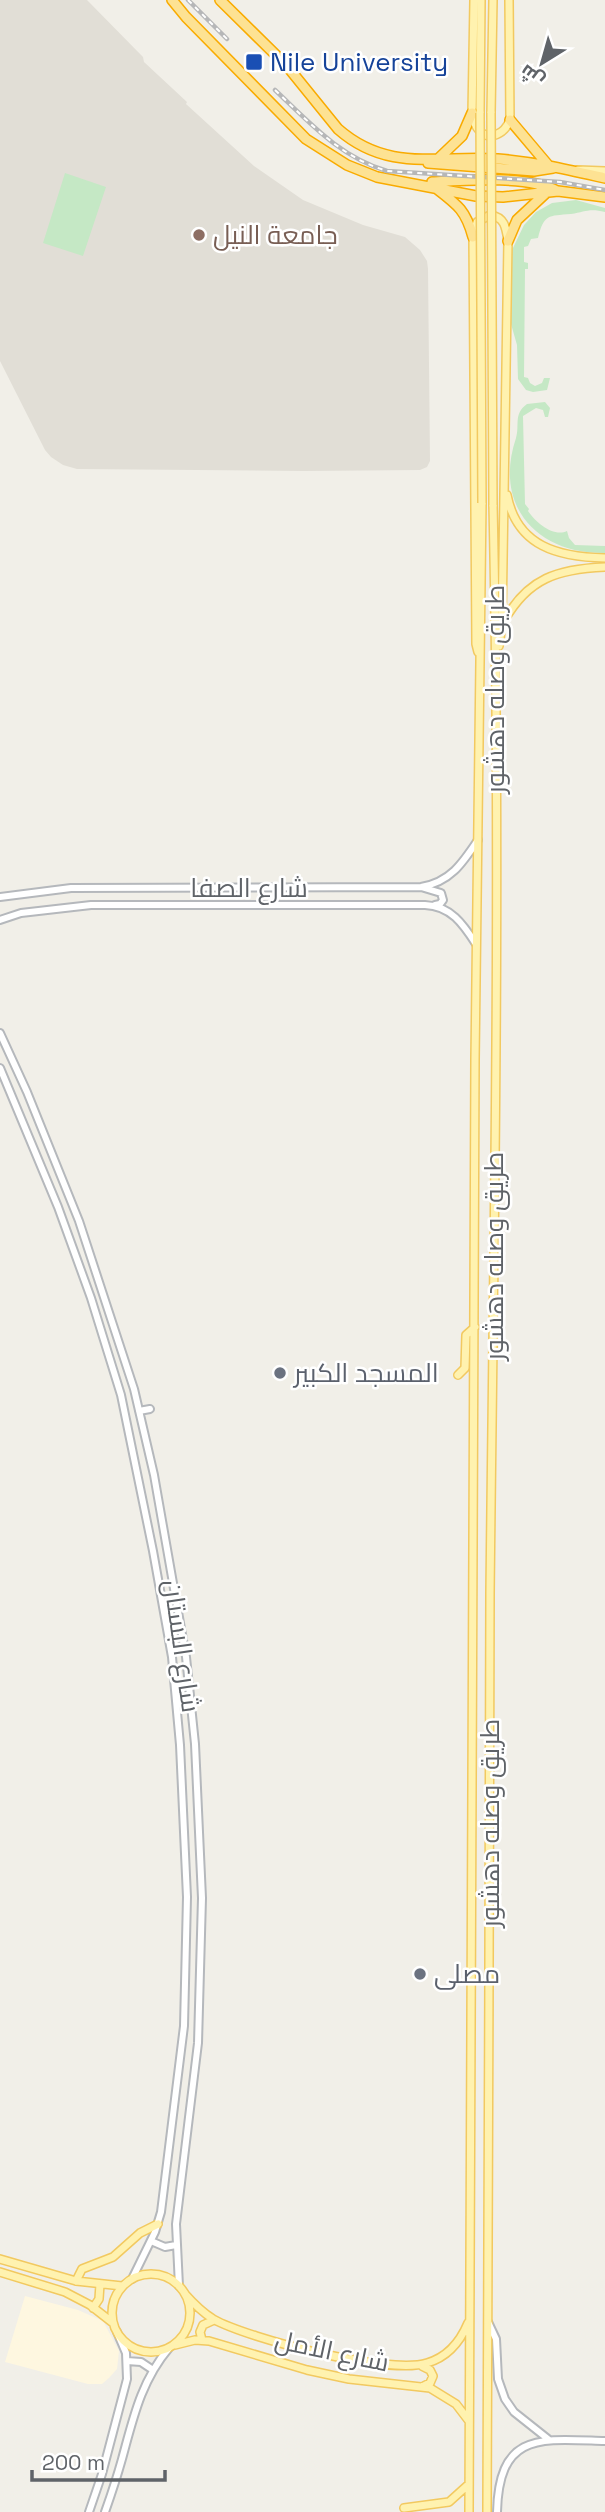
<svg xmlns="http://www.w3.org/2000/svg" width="605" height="2512" font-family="'Space Grotesk',Cairo,sans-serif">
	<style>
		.commercial { fill: #fef7e0 }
		.education { fill: #e1ded6 }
		.green { fill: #c5e8c5 }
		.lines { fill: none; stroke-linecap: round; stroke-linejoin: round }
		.minor-casing { stroke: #b5b8bc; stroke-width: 10 }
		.major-casing { stroke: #f2c960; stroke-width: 10 }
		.highway-casing { stroke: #f9ab00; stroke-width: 12 }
		.minor { stroke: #fff; stroke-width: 6 }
		.major { stroke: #fff2af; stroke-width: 7 }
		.highway { stroke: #fde293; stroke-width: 9 }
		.rail-casing { stroke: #b6b7b8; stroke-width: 4.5 }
		.rail { stroke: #fff; stroke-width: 2; stroke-dasharray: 5; stroke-linecap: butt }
		.major-bridge-casing { stroke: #f2c960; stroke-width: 10; stroke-linecap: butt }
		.major-bridge { stroke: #fff2af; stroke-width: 7 }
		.transit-dot { fill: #1a4fb4; stroke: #fff; stroke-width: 2.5 }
		.education-dot { fill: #8d6e63; stroke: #fff; stroke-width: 2.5 }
		.worship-dot { fill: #6b7280; stroke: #fff; stroke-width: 2.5 }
		.labels { text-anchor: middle; stroke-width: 5; stroke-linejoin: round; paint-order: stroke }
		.transit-label { font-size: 26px; fill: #164399; stroke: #fff; text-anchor: start }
		.education-label { font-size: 26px; fill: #785e54; stroke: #fff; text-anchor: start }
		.street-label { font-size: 26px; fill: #5f6368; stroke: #fff }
		.worship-label { font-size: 26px; fill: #5b616d; stroke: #fff; text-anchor: start }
	</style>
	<rect width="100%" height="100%" fill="#f1efe8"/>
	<path class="commercial" d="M25 2296 78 2310 103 2321 119 2351 117 2369 109 2378 102 2384H88L5 2362Z"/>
	<path class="education" d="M0 0H87L143 57 144 62 187 102 186 104 254 166 303 200 363 225 405 237 420 250 427 261 428 269 430 461 427 467 420 470 304 471 77 469 63 465 51 457 45 450 0 361Z"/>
	<path class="green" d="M65 173 106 187 83 256 43 243Z
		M576 200 605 208V212C589 208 585 212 571 214 548 216 544 214 538 238L531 239 528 246 524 247V262L528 263V269H525L524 377 528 378 530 383 535 386 542 383 544 378H550L547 390 533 392 526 390 518 379 517 345 511 324 512 250 524 225 536 212 552 203Z
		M545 402 550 408 548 417H545L543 410 536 408 523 416 525 504 529 509 528 511C537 524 554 537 567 531L569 538 575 545 605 546V553C537 554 493 506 516 438 520 425 513 414 527 404Z"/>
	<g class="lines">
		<defs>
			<path id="minor" d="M421 887 441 893 443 900 440 904 435 905
				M0 897 71 888 421 887C450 882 462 864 478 840
				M0 920 21 913 91 905H425C451 906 463 924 476 944
				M0 1033 27 1092 79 1221 134 1389 154 1475 186 1657 195 1744 202 1898 198 2043 176 2224 179 2286
				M0 1068 58 1207 91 1298 121 1395 153 1551 172 1657 180 1745 187 1897 184 2026 161 2212 155 2232 132 2279
				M139 1411 150 1409
				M151 2241 165 2247 176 2245
				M488 2322 496 2339 498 2379 505 2399 514 2412 548 2439
				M127 2361 141 2362 153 2370
				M89 2512 102 2474 127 2379 126 2353 117 2332
				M105 2512C111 2495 117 2477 122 2459 133 2419 141 2381 169 2348
				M497 2512C499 2431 541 2439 605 2441"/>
			<path id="major" d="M474 0 472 113C474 118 474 125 478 129 489 143 505 133 510 120L509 0
				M480 113 481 0
				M491 113 493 0
				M578 170 605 171
				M507 495C517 547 559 557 605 558
				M504 621C528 578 558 569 605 567
				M478 652 476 644 473 237 477 222 490 215C505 217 506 228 508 241L502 623 499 646
				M458 1375 465 1368 466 1335 475 1327
				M0 2259 76 2281 122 2286
				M0 2272 65 2292 90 2305 113 2323
				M112 2313a39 39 0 1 1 78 0a39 39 0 1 1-78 0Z
				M76 2281 82 2269 113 2257 140 2233 158 2224
				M185 2294C193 2303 202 2312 213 2319 249 2339 389 2375 427 2363 448 2357 460 2342 468 2323
				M93 2308 99 2299 100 2284
				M202 2340 200 2332 203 2325 214 2320
				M175 2345 195 2340 209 2341 307 2370 349 2379 430 2388 456 2404 469 2421
				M422 2366 430 2370 433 2376 430 2383 424 2386
				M404 2508 449 2502 469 2484
				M469 2512 475 1060 482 503
				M487 2512C490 2206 488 1900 490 1594 494 1231 501 868 493 505"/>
			<path id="highway" d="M172 0 186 17 306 139 347 165 377 177 476 196 503 197 558 191 605 197
				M220 0 287 66 338 129C388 173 438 155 498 159 535 162 569 170 605 178
				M510 120 548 165
				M439 158 462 136 472 113
				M428 163 534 171 553 168
				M432 182C465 180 528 175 557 191
				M437 189C458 205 466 211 473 237
				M508 241 517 220 547 192"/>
		</defs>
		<use href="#minor" class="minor-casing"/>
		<use href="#major" class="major-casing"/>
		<use href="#highway" class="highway-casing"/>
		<use href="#minor" class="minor"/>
		<use href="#major" class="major"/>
		<use href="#highway" class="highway"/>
		<defs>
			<path id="rail" d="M188 0 227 39
				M275 90C310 123 340 157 387 171L560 182 605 190"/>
		</defs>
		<use href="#rail" class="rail-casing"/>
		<use href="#rail" class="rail"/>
		<defs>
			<path id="major-bridge" d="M480 113 482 503
				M491 113 493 505"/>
		</defs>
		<use href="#major-bridge" class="major-bridge-casing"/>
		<use href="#major-bridge" class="major-bridge"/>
	</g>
	<rect class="transit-dot" x="245" y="53" width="18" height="18" rx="3.5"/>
	<circle class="education-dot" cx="199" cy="235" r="7"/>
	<g class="worship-dot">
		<circle cx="280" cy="1373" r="7"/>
		<circle cx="420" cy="1974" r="7"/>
	</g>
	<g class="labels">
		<g class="transit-label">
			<text x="270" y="71">Nile University</text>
		</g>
		<g class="education-label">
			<text x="213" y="244">جامعة النيل</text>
		</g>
		<g class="street-label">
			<text transform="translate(495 689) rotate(-90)" y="9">طريق وصله دهشور</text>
			<text x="249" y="897">شارع الصفا</text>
			<text transform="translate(494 1256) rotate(-90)" y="9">طريق وصله دهشور</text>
			<text transform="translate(182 1646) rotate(82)" y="9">شارع البستان</text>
			<text transform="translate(490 1823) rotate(-90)" y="9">طريق وصله دهشور</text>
			<text transform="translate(332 2351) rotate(12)" y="9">شارع الأمل</text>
		</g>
		<g class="worship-label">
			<text x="294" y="1382">المسجد الكبير</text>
			<text x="434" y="1983">مصلى</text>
		</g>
	</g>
	<g transform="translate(542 63) rotate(217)" stroke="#ffffff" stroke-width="5" paint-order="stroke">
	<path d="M0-5L12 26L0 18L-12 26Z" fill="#5f6368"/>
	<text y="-10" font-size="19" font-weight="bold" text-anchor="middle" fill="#5f6368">ش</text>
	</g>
	<path d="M32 2470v10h133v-10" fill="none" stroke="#5f6368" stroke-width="3.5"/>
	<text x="42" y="2470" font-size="21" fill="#5f6368" stroke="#ffffff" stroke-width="5" paint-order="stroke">200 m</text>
</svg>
